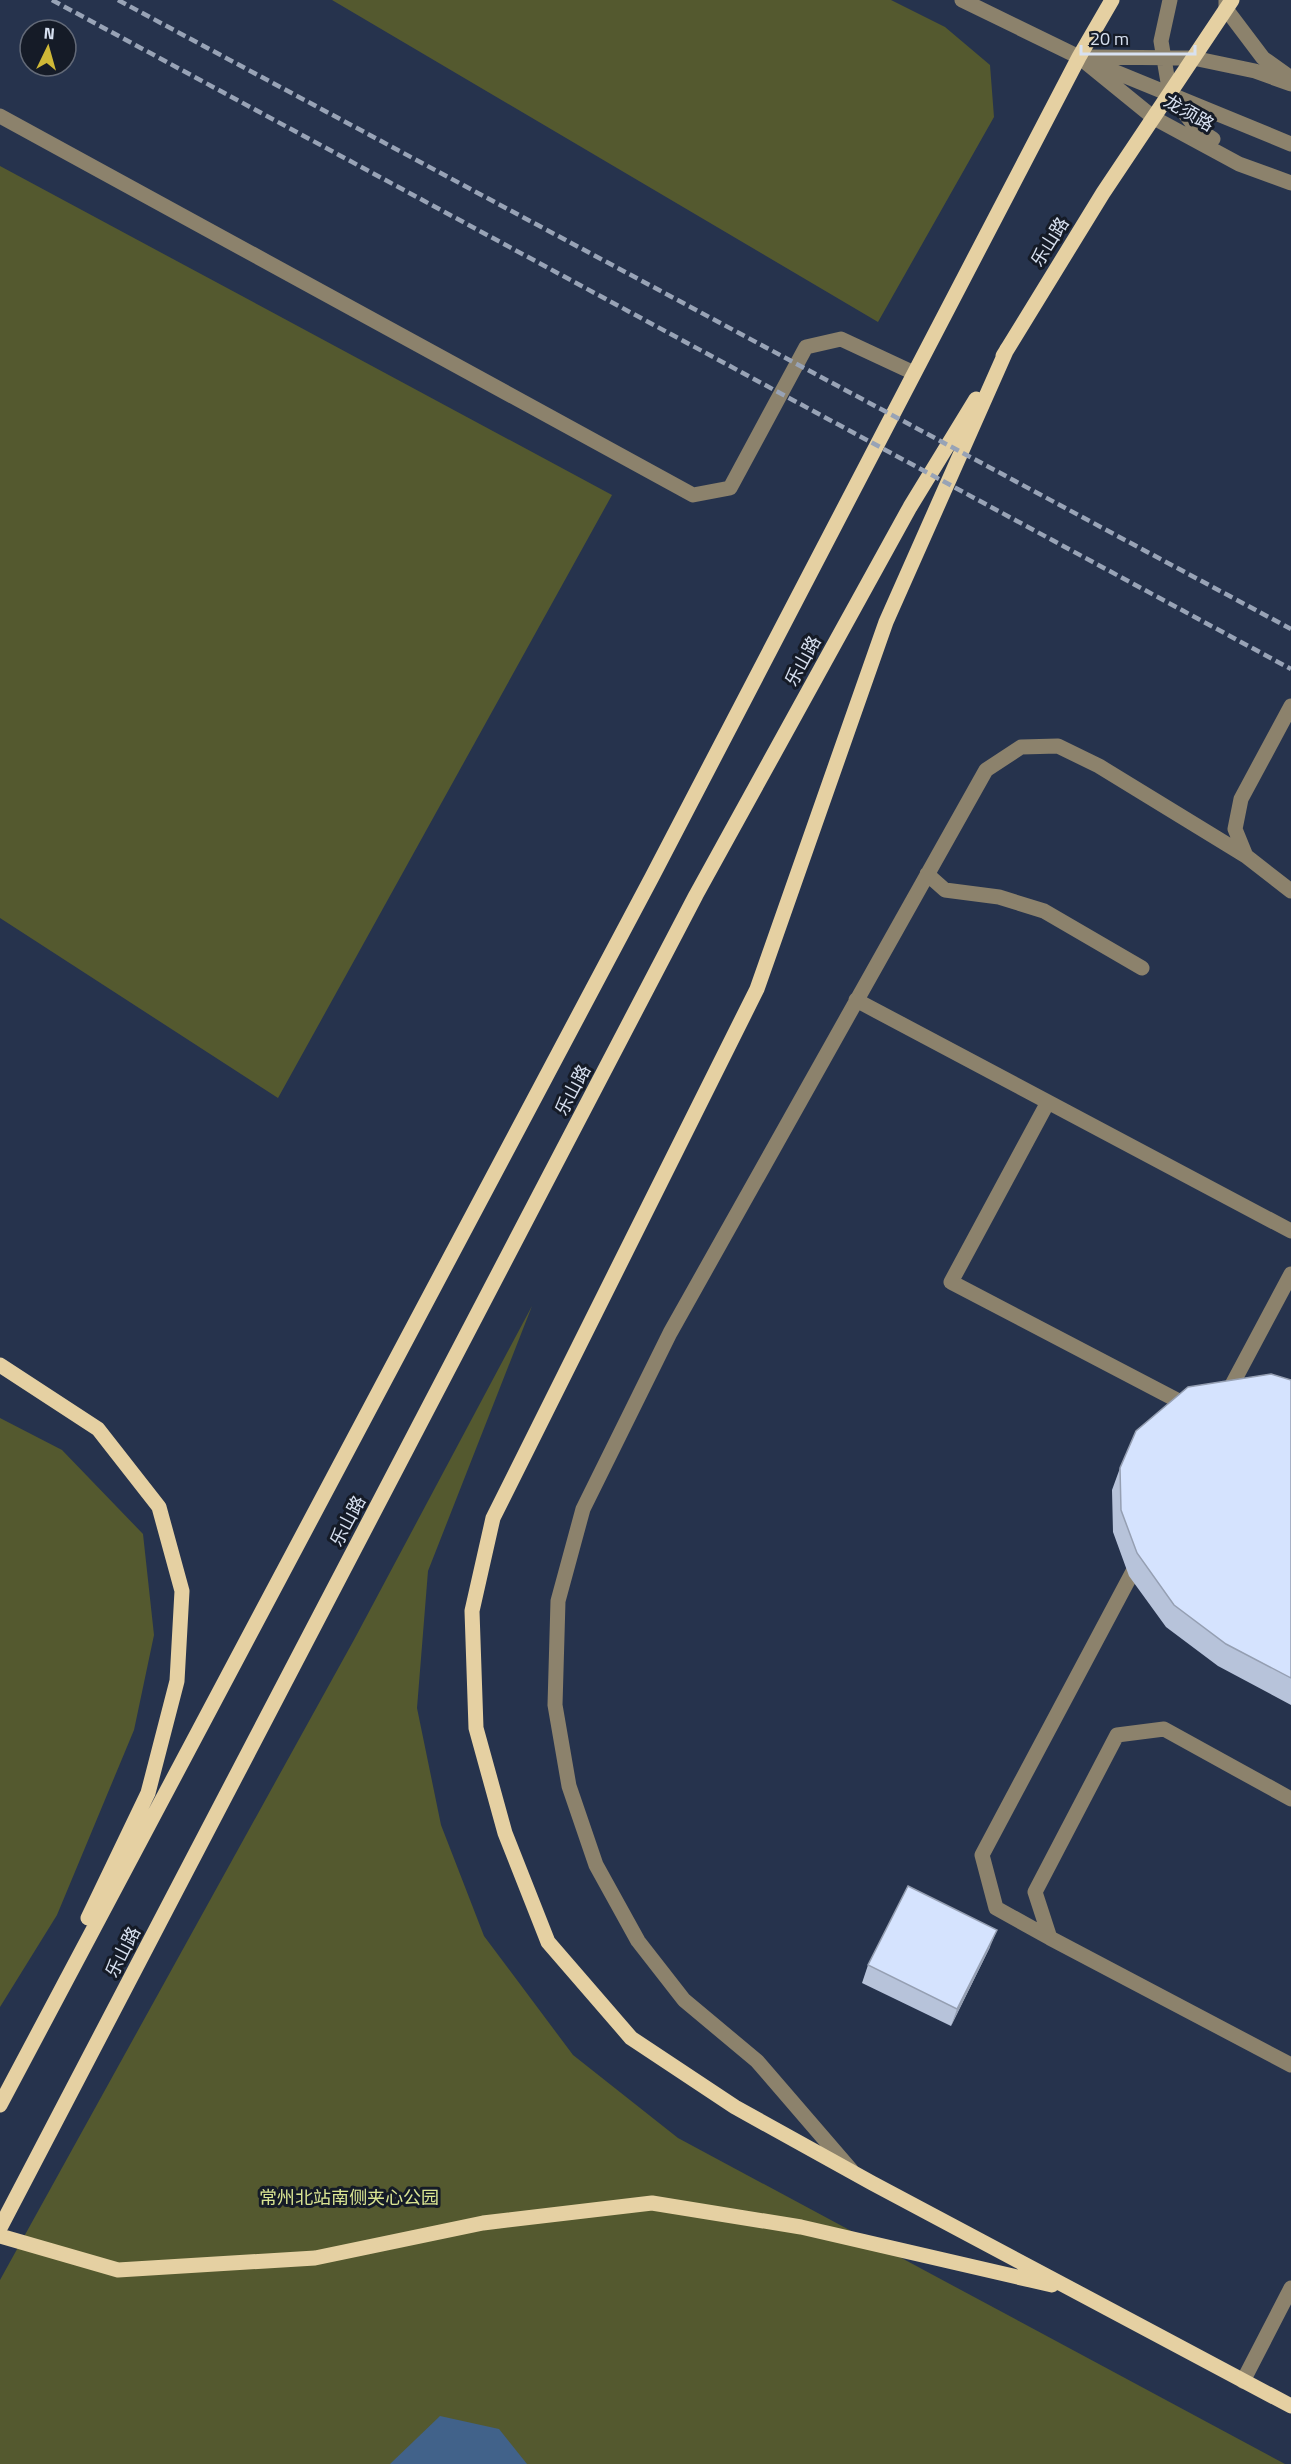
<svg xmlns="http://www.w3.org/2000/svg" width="1291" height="2464" font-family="'Titillium Web','Noto Sans SC',sans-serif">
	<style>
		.green { fill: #54592f }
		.water { fill: #41628a }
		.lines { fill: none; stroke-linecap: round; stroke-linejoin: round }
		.minor { stroke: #8c826c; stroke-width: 15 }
		.major { stroke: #e5d0a2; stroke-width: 15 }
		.rail { stroke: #98a3b6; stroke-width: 4.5; stroke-dasharray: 9 4.5; stroke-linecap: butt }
		.wall { fill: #b7c3da }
		.shaded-wall { fill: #959fb2 }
		.building { fill: #d5e3fe; stroke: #959fb2; stroke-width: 1.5 }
		.labels { text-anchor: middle; stroke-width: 6; stroke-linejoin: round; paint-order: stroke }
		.street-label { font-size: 18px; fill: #d8e1f1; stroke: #151b27 }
		.park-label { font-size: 18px; fill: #dae593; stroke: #151b27 }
	</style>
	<rect width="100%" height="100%" fill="#26334d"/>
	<path class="green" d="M332 0H891L945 27 990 65 994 117 878 322Z
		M0 166 612 495 278 1098 0 918Z
		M532 1306 428 1571 417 1708 441 1825 484 1936 573 2055 678 2138 1285 2464H0V2280L355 1638Z
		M0 1418 62 1450 143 1534 154 1635 134 1730 57 1915 0 2007Z"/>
	<path class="water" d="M440 2416 499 2429 527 2464H390Z"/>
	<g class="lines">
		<path class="minor" d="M962 0 1079 57 1154 118 1239 164 1291 183
			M1170 0 1161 41 1170 94 1196 128 1213 139
			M1226 0V9L1263 58 1291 78
			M1088 57 1193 58 1255 71 1291 84
			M1096 64 1291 144
			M0 116 693 495 730 488 806 347 841 339 914 373
			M1291 706 1241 799 1235 829 1246 856 1291 891
			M927 874 945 890 999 897 1044 911 1142 968
			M856 1000 1291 1231
			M1048 1102 951 1282 1192 1408
			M1226 1396 1291 1274
			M1291 1799 1164 1729 1117 1735 1035 1892 1050 1938 1291 2065
			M1050 1938 996 1908 982 1855 1139 1560
			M851 2170 757 2061 684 2000 638 1941 596 1865 569 1786 555 1705 558 1601 583 1509 670 1333 986 770 1021 747 1058 746 1099 766 1246 856
			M1243 2381 1291 2288"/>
		<path class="major" d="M1007 349 886 622 757 989 493 1518 472 1611 476 1728 505 1833 548 1942 631 2038 735 2107 872 2183 1291 2406
			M1003 356 1103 193 1232 0
			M0 1365 98 1429 159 1507 182 1591 177 1681 148 1793 88 1918
			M0 2105 652 877 1079 57 1112 0
			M0 2228 696 895 910 507 976 399
			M0 2236 118 2270 315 2258 483 2223 652 2203 801 2227 1052 2285"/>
		<path class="rail" d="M52 0 1291 669
			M118 0 1291 629"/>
	</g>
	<path class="wall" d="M1291 1380V1705L1218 1666 1166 1627 1129 1576 1113 1532 1112 1490 1120 1468Z
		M990 1947 951 2026 862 1983 868 1965Z"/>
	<path class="shaded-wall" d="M997 1930 990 1947 951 2026 957 2009Z"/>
	<path class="building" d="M1271 1374 1291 1380V1678L1226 1644 1174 1605 1137 1553 1121 1510 1120 1468 1136 1431 1188 1387Z
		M908 1886 997 1930 957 2009 868 1965Z"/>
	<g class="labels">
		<g class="street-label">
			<text transform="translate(1189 113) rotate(30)" y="6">龙须路</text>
			<text transform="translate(1050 242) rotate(-58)" y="6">乐山路</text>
			<text transform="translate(803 661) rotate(-61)" y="6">乐山路</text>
			<text transform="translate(573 1090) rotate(-62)" y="6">乐山路</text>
			<text transform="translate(348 1521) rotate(-62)" y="6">乐山路</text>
			<text transform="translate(123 1952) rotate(-63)" y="6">乐山路</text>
		</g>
		<g class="park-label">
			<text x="349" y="2204">常州北站南侧夹心公园</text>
		</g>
	</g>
	<g transform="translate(48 48) rotate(5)"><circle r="28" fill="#151b27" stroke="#636a78" stroke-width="1.5"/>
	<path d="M0-4.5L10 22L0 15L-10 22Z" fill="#cfb837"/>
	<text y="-9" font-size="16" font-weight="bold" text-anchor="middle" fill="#d8e1f1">N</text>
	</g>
	<path d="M1081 45v9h114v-9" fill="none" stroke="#d8e1f1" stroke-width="3"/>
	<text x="1090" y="45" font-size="18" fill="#d8e1f1" stroke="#151b27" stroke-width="4.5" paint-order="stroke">20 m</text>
</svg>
